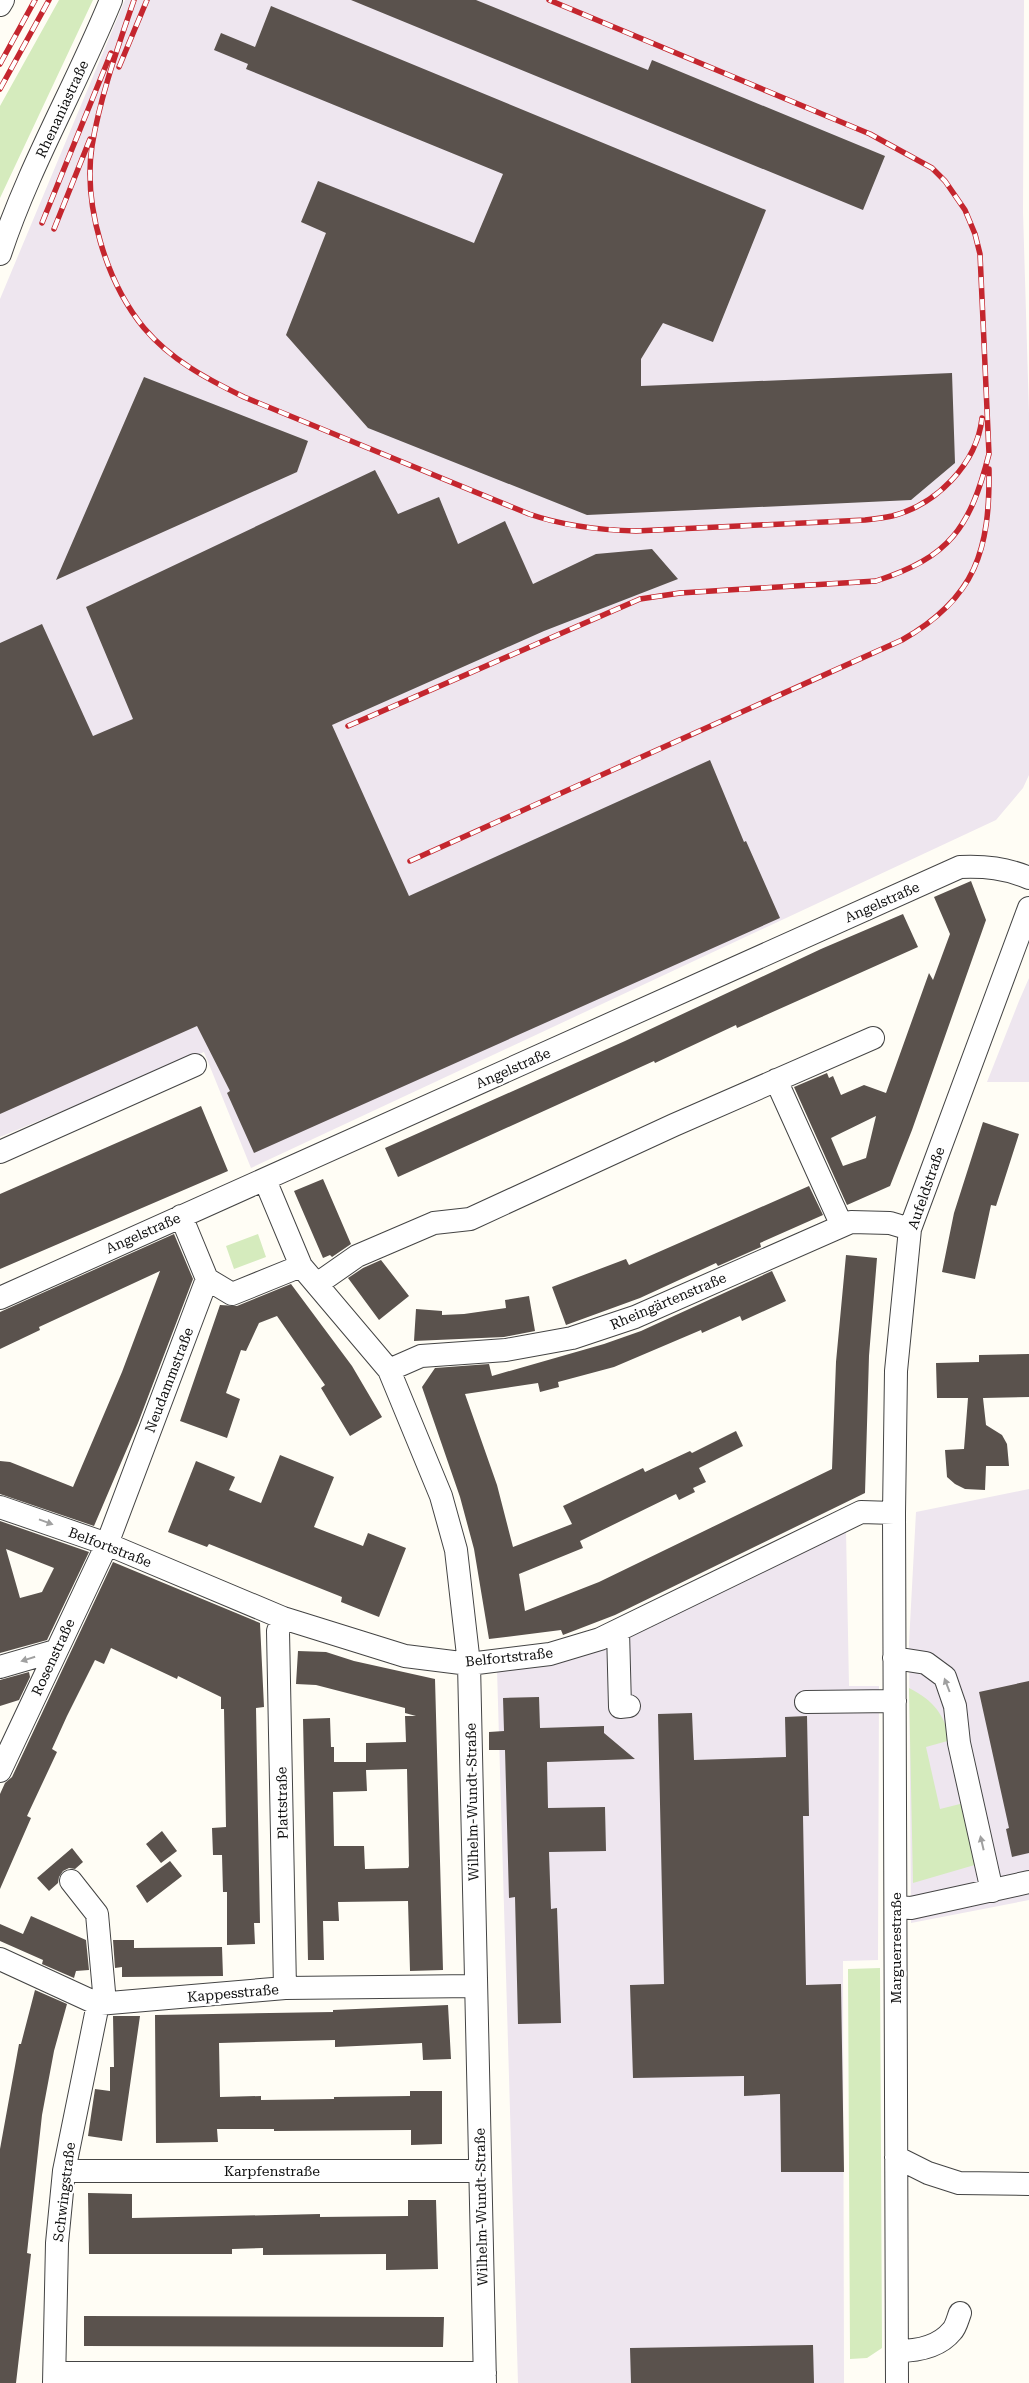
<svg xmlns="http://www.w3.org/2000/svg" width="1029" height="2383" font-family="'Roboto Serif',serif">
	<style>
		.industrial { fill: #eee6ef }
		.green { fill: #d5ebbd }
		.building { fill: #5a524d; fill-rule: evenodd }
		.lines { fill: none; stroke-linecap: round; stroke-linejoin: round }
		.minor-casing { stroke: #444; stroke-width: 24 }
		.minor { stroke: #fff; stroke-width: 22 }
		.rail-casing { stroke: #c4262e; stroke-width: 5.5 }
		.rail { stroke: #fff; stroke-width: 4; stroke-dasharray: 11; stroke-linecap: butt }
		.oneway { fill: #a0a0a0 }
		.labels { text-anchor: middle; stroke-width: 5; stroke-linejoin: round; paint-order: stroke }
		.street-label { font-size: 14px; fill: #111; stroke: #fff }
	</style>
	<rect width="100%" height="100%" fill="#fffdf5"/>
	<path class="industrial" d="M125 0H1024L1023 212 1029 414V775L1023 788 996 820 251 1168 204 1052 0 1137V299Z
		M1029 978V1082H987L1019 1001Z
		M1029 1489V1900L911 1923 909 1643 916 1512Z
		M846 1530 849 1686H879L878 1960 843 1961 844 2383H518L497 1669Z"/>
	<path class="green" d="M59 0H93L0 198V106Z
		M258 1234 266 1257 234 1269 226 1246Z
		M909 1688C935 1702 942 1712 951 1740L926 1747 940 1809 964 1803 978 1864 913 1883Z
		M880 1968 882 2348 867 2358 850 2359 848 1969Z"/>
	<path class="building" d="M351 0H476L648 70 652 60 885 156 863 210Z
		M271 6 766 210 713 342 663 323 641 359V386L952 373 955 463 911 500 587 515 368 428 286 335 326 233 301 222 318 181 474 243 503 174 246 69 248 64 214 50 221 33 255 47Z
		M144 377 308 441 297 472 56 580Z
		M375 470 398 514 439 497 458 544 505 521 533 584 596 554 652 549 678 579 544 631 332 725 409 896 710 760 744 842 746 841 780 918 254 1153 227 1093 230 1091 197 1026 0 1114V643L42 624 93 736 133 719 86 607Z
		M971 881 986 920 912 1130 890 1186 847 1205 794 1087 827 1073 829 1078 833 1076 841 1095 864 1085 886 1093 929 973 933 980 950 934 934 897ZM876 1116 866 1158 843 1166 831 1138Z
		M903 914 918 947 737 1028 736 1025 655 1063 654 1061 398 1177 385 1148 625 1041 821 949Z
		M201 1106 228 1171 0 1269V1194Z
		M983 1122 1019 1134 996 1206 991 1205 975 1279 942 1272 954 1213Z
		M323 1179 351 1244 332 1257 330 1255 323 1258 294 1191Z
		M809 1186 823 1215 760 1243 761 1247 718 1266 716 1263 640 1298 566 1325 552 1287 626 1259 629 1265Z
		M174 1234 193 1279 138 1423 94 1526 0 1494V1461L10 1462 73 1487 122 1372 160 1271 39 1327 40 1330 0 1349V1312Z
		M846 1255 877 1258 869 1356 865 1493 615 1615 563 1635 561 1630 489 1639 474 1549 460 1497 422 1387 435 1368 489 1364 492 1376 604 1344 641 1331 772 1271 786 1301 742 1321 740 1316 702 1333 701 1330 614 1367 558 1382 559 1387 540 1392 538 1383 465 1394 497 1485 513 1547 572 1524 563 1506 643 1468 645 1472 690 1451 692 1453 736 1431 743 1446 699 1468 706 1482 693 1488 695 1492 679 1500 676 1494 580 1541 583 1548 519 1574 525 1611 599 1582 832 1469 836 1362Z
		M381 1260 409 1296 379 1320 348 1278 363 1268Z
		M291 1284 352 1366 382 1417 350 1436 321 1388 325 1385 277 1316 259 1323 246 1351 241 1350 226 1393 240 1399 227 1438 180 1421 220 1305 237 1306Z
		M529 1296 535 1331 504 1337 414 1341 416 1309 442 1311V1315L464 1314 506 1308 505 1300Z
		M1029 1354V1397L983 1398 986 1425 1002 1435 1007 1444 1009 1466H986L985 1490 965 1489 955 1484 947 1477 945 1450 964 1449 968 1398H937L936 1363 979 1362V1355Z
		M280 1455 334 1477 314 1527 363 1546 368 1533 406 1548 379 1617 341 1602 342 1597 209 1544 207 1547 168 1532 196 1461 235 1477 229 1490 261 1503Z
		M0 1521 89 1552 47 1640 0 1653ZM6 1549 54 1568 42 1592 20 1598Z
		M113 1562 260 1623 264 1707 256 1708 260 1923H254L255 1944 227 1945V1892H223L222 1855H213L212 1828 226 1827 224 1709H221V1697L178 1676 177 1679 111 1648 104 1664 95 1660 67 1716 52 1749 57 1752 27 1816 31 1818 0 1889V1794L5 1783 12 1777Z
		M298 1651 326 1652 354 1661 435 1679 443 1970 410 1971 408 1901 338 1902 339 1921H323L324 1960H308L303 1719 330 1718 331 1747H334V1762H366V1743L406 1742 405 1716H416L405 1713V1708L316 1685 296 1684ZM407 1769 409 1866 408 1868 365 1869 364 1846H334L333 1792 367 1791 366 1770Z
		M29 1672 30 1677 19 1700 0 1706V1680Z
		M1029 1681V1853L1012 1857 1006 1829 1009 1828 979 1692Z
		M539 1697 540 1728 604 1726V1733L635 1759 547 1762 548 1808 605 1807 606 1851 549 1852 551 1909 557 1908 561 2023 518 2024 515 1897 509 1898 505 1750H489V1732L504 1731 503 1698Z
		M692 1713 694 1760 786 1757 785 1717 807 1716 809 1816H803L806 1985 841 1984 844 2172H781L780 2094 744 2096V2076L633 2078 630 1985 664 1984 658 1714Z
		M162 1831 177 1851 161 1863 146 1844Z
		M72 1848 83 1862 75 1869 69 1868 63 1871 59 1877 58 1883 49 1891 37 1878Z
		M170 1861 182 1876 147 1903 136 1886Z
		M31 1916 86 1940 89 1970 76 1971 74 1978 42 1964 43 1960 0 1941V1924L23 1934Z
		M113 1940H134V1948L222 1947 223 1976 122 1977V1967L115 1968Z
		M35 1990 67 2004 54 2051 42 2115 27 2253 31 2254 16 2383H0V2149L19 2044H21Z
		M448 2005 451 2059 423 2060 422 2043 335 2047V2040L219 2043 220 2097 261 2096V2100L334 2099V2097L410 2096V2091H442V2144L411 2145V2130L274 2131V2129H217L218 2142 156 2143 155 2015 333 2012V2010Z
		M113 2016H140L122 2141 88 2136 95 2089 110 2091V2067H114Z
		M88 2193 132 2194V2218L320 2214V2217L408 2216V2200H436L438 2269 386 2270V2254L263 2255V2248L232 2249V2254H89Z
		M84 2316 444 2317 443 2347 84 2346Z
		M813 2345 814 2383H631L630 2348Z"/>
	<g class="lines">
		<defs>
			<path id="minor" d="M0 5 3 0
				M0 254C29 166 76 86 111 0
				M776 1080 842 1226
				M0 1152 195 1065
				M265 1180 301 1266 389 1370 441 1496 456 1550 469 1664 485 2383
				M207 1279 232 1294 301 1266
				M317 1284 357 1256 434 1223 470 1219 674 1125 873 1038
				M0 1298 960 867C985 866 1006 868 1029 878
				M389 1370 421 1356 506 1350 572 1338 635 1317 851 1222 890 1223 910 1229
				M0 1507 107 1544 283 1618 405 1656 469 1664 550 1654 600 1639 861 1512 894 1513
				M283 1618 278 1631 285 1988
				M618 1631 620 1707 629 1706
				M894 1658 926 1663 945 1677 955 1706 959 1743 992 1891
				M0 1667 55 1651
				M806 1702 895 1701
				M0 1771 107 1544 207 1279 181 1216
				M71 1881 97 1914 105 2003
				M896 1907 911 1908 1029 1882
				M0 1959 98 2004 285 1988 476 1986
				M896 2157 928 2173 959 2183 1029 2184
				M64 2171H480
				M897 2351C916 2351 939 2347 952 2331 956 2327 958 2318 960 2313
				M55 2373H485
				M54 2383 57 2243 64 2171 98 2004
				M897 2383 894 1513 896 1371 910 1229 1029 908"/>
		</defs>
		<use href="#minor" class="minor-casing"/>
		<use href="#minor" class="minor"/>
		<defs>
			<path id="rail" d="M134 0C118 47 100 97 92 146 83 205 106 282 144 328 171 360 207 379 244 397L529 514C564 526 599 530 636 531L865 520C874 519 883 518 892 516 936 505 977 464 982 418
				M0 64 35 0
				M119 67 147 0
				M0 89 49 0
				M42 223 111 53
				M54 229 90 139
				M348 726 640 599 680 593 876 581C950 557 970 528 989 454L980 254 975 234 965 210 945 181 932 168 870 134 549 0
				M410 861 902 640C976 598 990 550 989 469"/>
		</defs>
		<use href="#rail" class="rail-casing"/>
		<use href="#rail" class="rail"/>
	</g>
	<defs><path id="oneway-solid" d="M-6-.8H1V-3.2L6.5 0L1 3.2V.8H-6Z" transform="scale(1.25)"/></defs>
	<g class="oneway">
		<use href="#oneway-solid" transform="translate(46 1522) rotate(20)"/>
		<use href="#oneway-solid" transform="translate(28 1659) rotate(163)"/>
		<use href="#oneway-solid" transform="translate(947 1685) rotate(-111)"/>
		<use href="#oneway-solid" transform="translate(982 1843) rotate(-103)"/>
	</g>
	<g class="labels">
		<g class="street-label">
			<text transform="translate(62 109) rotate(-65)" y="5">Rhenaniastraße</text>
			<text transform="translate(882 902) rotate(-24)" y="5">Angelstraße</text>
			<text transform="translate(513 1068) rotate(-24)" y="5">Angelstraße</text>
			<text transform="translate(926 1188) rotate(-71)" y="5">Aufeldstraße</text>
			<text transform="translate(143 1233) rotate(-24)" y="5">Angelstraße</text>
			<text transform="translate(668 1301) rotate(-23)" y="5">Rheingärtenstraße</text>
			<text transform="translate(169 1380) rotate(-69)" y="5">Neudammstraße</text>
			<text transform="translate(110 1547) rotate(21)" y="5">Belfortstraße</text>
			<text transform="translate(53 1657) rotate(-65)" y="5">Rosenstraße</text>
			<text transform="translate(509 1657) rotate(-6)" y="5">Belfortstraße</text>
			<text transform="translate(472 1802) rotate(-91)" y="5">Wilhelm-Wundt-Straße</text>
			<text transform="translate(282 1803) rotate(-91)" y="5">Plattstraße</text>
			<text transform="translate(896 1948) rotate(-90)" y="5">Marguerrestraße</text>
			<text transform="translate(233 1993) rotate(-5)" y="5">Kappesstraße</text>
			<text x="272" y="2176">Karpfenstraße</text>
			<text transform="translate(64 2192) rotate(-83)" y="5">Schwingstraße</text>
			<text transform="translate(481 2207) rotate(-91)" y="5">Wilhelm-Wundt-Straße</text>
		</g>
	</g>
</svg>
